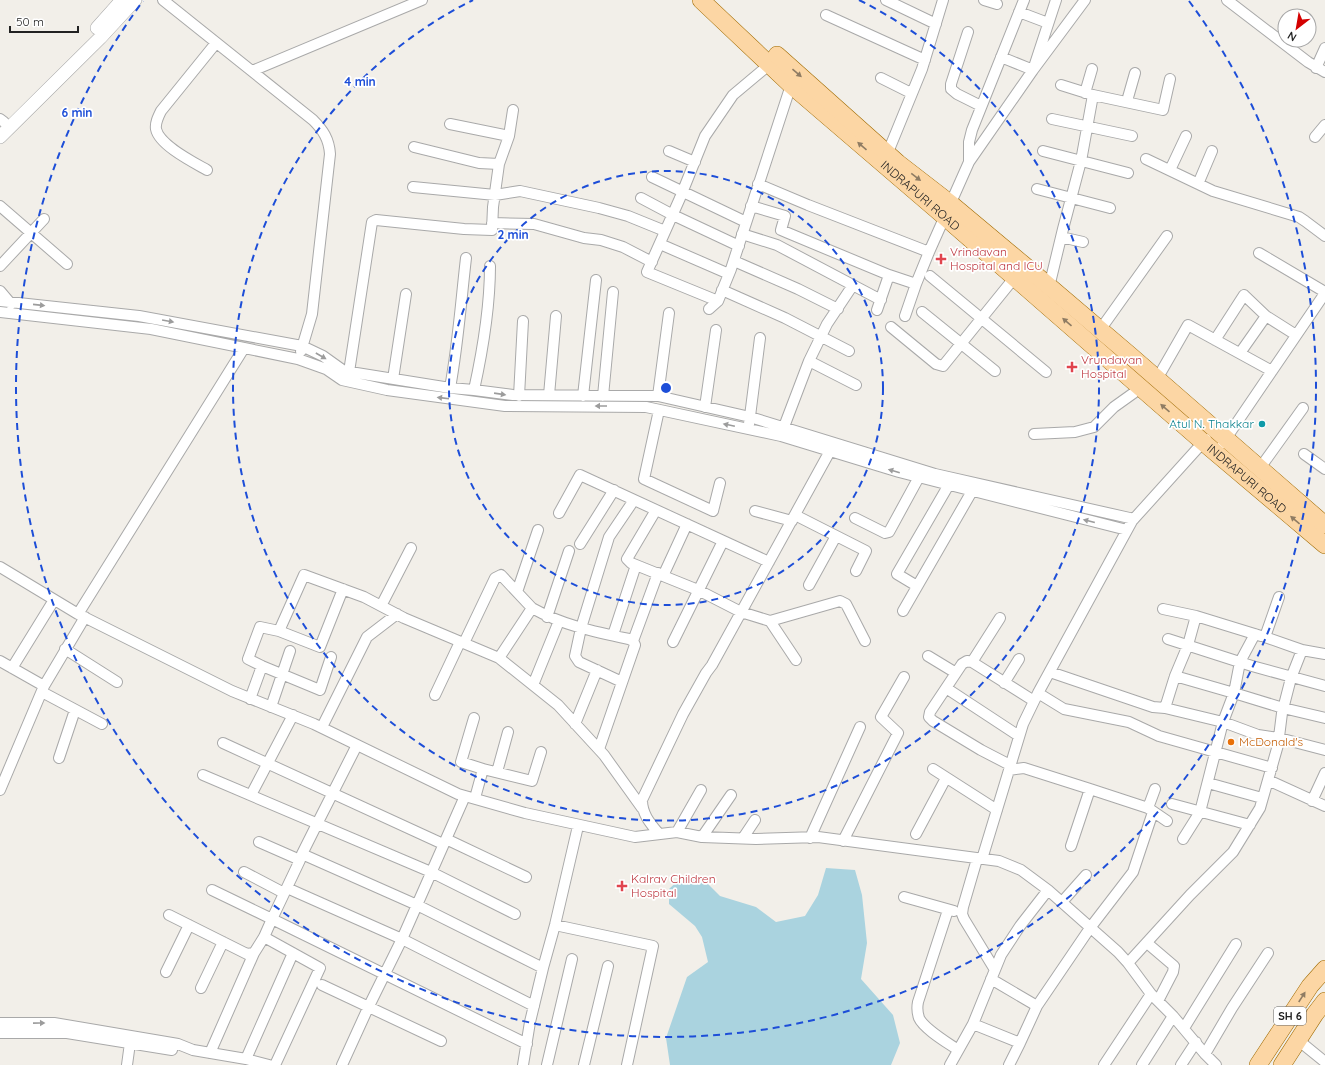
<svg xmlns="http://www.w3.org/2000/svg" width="1325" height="1065" font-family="Quicksand,sans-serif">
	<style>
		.water { fill: #aad3df }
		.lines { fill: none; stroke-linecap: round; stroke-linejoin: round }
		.minor-casing { stroke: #a9a9a9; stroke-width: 12 }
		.tertiary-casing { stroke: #a9a9a9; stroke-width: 14 }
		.primary-casing { stroke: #a06b00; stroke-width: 18 }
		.minor { stroke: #fff; stroke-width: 10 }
		.tertiary { stroke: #fff; stroke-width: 13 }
		.primary { stroke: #fcd6a4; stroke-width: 17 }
		.oneway { fill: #8f7c63 }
		.oneway2 { fill: #9c9c9c }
		.ring { fill: none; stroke: #1d4ed8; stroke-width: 2; stroke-dasharray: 7 5 }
		.health-dot { fill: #e0444e; stroke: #fff; stroke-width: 1.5 }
		.culture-dot { fill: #0f9aa8; stroke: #fff; stroke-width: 1.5 }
		.food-dot { fill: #e8710a; stroke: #fff; stroke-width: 1.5 }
		.labels { text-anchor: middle; stroke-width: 3.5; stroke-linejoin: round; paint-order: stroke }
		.shield { fill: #fff; stroke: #646464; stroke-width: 1 }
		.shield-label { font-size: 11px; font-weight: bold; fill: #222 }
		.street-label { font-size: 12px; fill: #222; stroke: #fff }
		.health-label { font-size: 12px; fill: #be3a42; stroke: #fff; text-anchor: start }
		.culture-label { font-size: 12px; fill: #0d838f; stroke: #fff; text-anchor: end }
		.food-label { font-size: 12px; fill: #c56008; stroke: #fff; text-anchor: start }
		.centre { fill: #1d4ed8; stroke: #fff; stroke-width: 2 }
		.ring-label { font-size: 12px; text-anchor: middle; font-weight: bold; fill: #1d4ed8; stroke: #fff; stroke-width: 3.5; stroke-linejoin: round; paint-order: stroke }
	</style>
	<rect width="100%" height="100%" fill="#f2efe9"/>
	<path class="water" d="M826 868 855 870 862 895 867 943 861 979 893 1015 900 1043 891 1065H670L666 1038 687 977 708 962 702 937 695 926 669 904V889L682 877 703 879 720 896 756 907 776 922 805 916 818 895Z"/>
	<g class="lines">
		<defs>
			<path id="minor" d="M163 0 313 120C323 130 329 139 330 154L312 314 301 351
				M886 0 936 24
				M984 0 997 4
				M1227 0 1308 62 1325 72
				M1019 12 1048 23
				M826 15 925 60
				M968 32 951 84V89L957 94 981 106
				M1001 57 1033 70 1056 0
				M1316 68 1325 48
				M252 71 422 0
				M881 78 911 93
				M1061 85 1093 95
				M1085 93 1092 69
				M1127 101 1135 73
				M0 119 4 122
				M1052 119 1132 136
				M450 124 509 136
				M1315 137 1325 125
				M414 147 479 163 499 164
				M669 151 695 162
				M1043 151 1128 173
				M886 157 922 69 943 0
				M1146 159 1213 191 1299 217 1305 221 1325 236
				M969 162 1033 70 1085 0
				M207 170C193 162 159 145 156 129 155 123 158 117 161 111L216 43
				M1170 170 1186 136
				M652 177 746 222
				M758 184 808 205 929 252 916 284 889 275
				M1198 184 1212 151
				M413 187 495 195 520 191 599 208 628 216 665 231
				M1037 189 1110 208
				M641 198 673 215 739 246
				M0 206 67 264
				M751 206 785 216 781 230 788 233 889 275 877 310
				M492 223 534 224 584 238 601 240 623 247 652 262
				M742 234 777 245 881 300
				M1061 237 1083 242
				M660 244 729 274
				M929 252 969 162V142L972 130 1024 0
				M1259 253 1325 292
				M734 261 798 289 838 309
				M0 266 44 219
				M930 276 1046 372
				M1049 287 1063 229 1081 161 1093 95 1163 110 1170 79
				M722 290 785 318 849 351
				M0 291 11 304
				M0 301 139 316 302 346 323 356 344 371 450 388 474 390 513 395 658 396 750 417 935 474 1134 519
				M718 301 647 272 680 198 705 136 733 95 770 64
				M709 309 718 301 731 269 791 85
				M0 312 151 329 298 359 326 369 342 380 387 390 505 406 646 407 781 436 899 472 1127 530
				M922 312 995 371
				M905 316 916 284
				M891 327 936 364 943 366 1015 277
				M1100 330 1167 236
				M1215 340 1244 295 1266 316
				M1240 353 1266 316 1296 335
				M809 361 856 385
				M349 372 372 222 376 220 464 229 492 230 493 207 499 164 509 136 513 110
				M393 379 406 294
				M1157 379 1188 325 1272 371
				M450 388C458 345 461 301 466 258
				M474 390C483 349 490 308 490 266
				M549 395 556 316
				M519 396 523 321
				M583 396 596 280
				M603 396 613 292
				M658 396 669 313
				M705 407 716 330
				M659 410 644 479 713 511 720 483
				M749 424 760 338
				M782 432 809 361 827 324 853 285
				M1034 434 1075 432 1094 427 1114 407 1142 387
				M1223 443 1325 293
				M1304 454 1325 469
				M1260 468 1303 408
				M656 510 627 559 631 563 698 590 741 612 770 621 840 601 846 604 865 641
				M755 511 792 521
				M559 513 580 475 769 562
				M795 515 866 551 856 571
				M855 518 885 533 889 532 919 477
				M580 544 614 490
				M0 567 78 614 232 691 314 724 458 794 465 796 525 813 635 837 677 832 702 837 756 839 818 837 999 861 1021 870 1048 890 1118 952 1128 963 1151 994 1173 1016 1205 1054 1216 1065
				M663 576 687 524
				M809 585 836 536
				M917 586 897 574 951 481
				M517 592 538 530
				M381 606 411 548
				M1163 609 1196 616 1261 636
				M903 611 975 486
				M78 614 244 348
				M547 617 569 551
				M1000 618 972 662 1034 701
				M770 621 796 660
				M279 631 320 647 343 589
				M1255 634 1240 662 1234 693 1283 708 1325 718
				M613 635 636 565
				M1168 639 1252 666 1325 686
				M633 641 629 639C595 632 562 625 532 608L499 658 558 705 604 755 642 808
				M673 642 723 541
				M464 643 495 578 501 575 532 608
				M65 649 117 682
				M1302 650 1325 654
				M928 656 956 673
				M331 657 320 690 262 666 248 659 260 627 279 631 304 575 364 597 404 618 499 658
				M0 661 44 686
				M972 662 967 661 962 664 930 712 929 717 933 721 981 750 1010 765
				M12 668 54 600
				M1050 672 1153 707 1165 708
				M1175 676 1234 693 1223 722 1165 708 1175 676 1188 645 1196 616
				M622 682 579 662 575 656 581 628 609 537 634 500
				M1004 683 1019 659
				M533 685 559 621
				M946 688 1019 736
				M42 692 102 724
				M1038 693 1064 709 1129 722 1159 736 1272 768
				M435 695 460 642
				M250 699 262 666
				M271 707 290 651
				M474 718 461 762 483 769
				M575 724 597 670
				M322 727 367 637 397 614
				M223 743 443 844
				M357 745 317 824 302 854 300 860 272 919 527 1044
				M599 749 635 645 633 641 658 573
				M59 758 75 710
				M933 769 997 810
				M1009 770 1024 768 1090 789 1148 808 1167 821
				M497 772 508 732
				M203 775 431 872 515 914
				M1268 780 1325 806
				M1208 783 1262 798
				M0 790 44 686 85 617
				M251 795 293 715
				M475 798 483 769 532 781 541 752
				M1312 801 1325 773
				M1172 804 1250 825
				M1148 808 1155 789
				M677 832 701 790
				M659 834C650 823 642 814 642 800L683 714 706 673 712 665 830 451
				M916 834 946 778
				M702 837 731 795
				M743 838 755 820
				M810 838 860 727
				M446 839 526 877
				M1183 839 1200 812 1223 722 1258 735 1279 738 1325 750
				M843 841 898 733 881 717 904 677
				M259 842 300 860
				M1071 846 1090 789
				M302 854 417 905 543 968
				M977 859 963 907 962 914 964 919 995 970
				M982 859 1023 724 1038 693 1132 521 1206 439
				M244 872 284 893
				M287 888 402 939 534 1006
				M904 897 954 911
				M1062 902 1086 875
				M948 910 918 1002C917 1007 917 1012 919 1018 924 1029 948 1043 958 1050
				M169 915 247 954 254 953 264 937 272 919 212 890
				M555 925 653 946 627 1065
				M264 937 320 968 275 1065
				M1147 943 1174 966 1173 972 1158 1001
				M1128 963 1190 895 1233 852 1260 808 1278 745 1282 713 1291 678 1302 650 1265 637 1279 597
				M166 972 189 925
				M322 985 441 1041
				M201 988 223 942
				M1037 1006 1090 928 1133 872 1153 812
				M0 1023H54L178 1044 193 1050 246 1059 269 1065
				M973 1024 1020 1043 1037 1006 991 979
				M1184 1028 1236 944
				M0 1033H67L172 1050
				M1298 1040 1325 1062
				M210 1053 254 953
				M1205 1054 1232 1008 1268 953
				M246 1059 293 953
				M127 1065 130 1043
				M342 1065 368 1008 402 939 465 796
				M523 1065 530 1022 543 968 555 925 578 826
				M547 1065 572 959
				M584 1065 608 966
				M950 1065 973 1024 1001 955 1020 926 1048 890
				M1009 1065 1020 1043
				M1104 1065 1151 994
				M1142 1065 1173 1016
				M1181 1065 1196 1042"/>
			<path id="tertiary" d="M97 28 122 0
				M0 137 100 38 135 0"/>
			<g id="primary">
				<path id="s1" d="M701 0 791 85 945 217 1203 442 1325 545"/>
				<path d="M777 55 898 163 951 204 1024 265 1131 356 1325 525"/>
				<path d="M1258 1065 1310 986 1325 969"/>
				<path d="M1282 1065 1315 1014 1325 1001"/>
			</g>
		</defs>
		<use href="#minor" class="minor-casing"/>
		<use href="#tertiary" class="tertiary-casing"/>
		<use href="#primary" class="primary-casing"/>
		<use href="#minor" class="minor"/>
		<use href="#tertiary" class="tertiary"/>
		<use href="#primary" class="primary"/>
	</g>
	<defs><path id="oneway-solid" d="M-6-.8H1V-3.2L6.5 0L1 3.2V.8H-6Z"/></defs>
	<g class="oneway">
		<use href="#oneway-solid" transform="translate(797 73) rotate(41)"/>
		<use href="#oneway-solid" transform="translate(862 146) rotate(-139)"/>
		<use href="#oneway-solid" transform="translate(916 177) rotate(38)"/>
		<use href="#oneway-solid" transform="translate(1067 322) rotate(-139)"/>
		<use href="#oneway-solid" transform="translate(1165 408) rotate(-139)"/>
		<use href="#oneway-solid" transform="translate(1295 520) rotate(-140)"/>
		<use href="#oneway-solid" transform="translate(1302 997) rotate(-57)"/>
	</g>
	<g class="oneway2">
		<use href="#oneway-solid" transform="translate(39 305) rotate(6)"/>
		<use href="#oneway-solid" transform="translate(168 321) rotate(10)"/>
		<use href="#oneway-solid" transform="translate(321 356) rotate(30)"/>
		<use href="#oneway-solid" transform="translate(500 394) rotate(8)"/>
		<use href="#oneway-solid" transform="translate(443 398) rotate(-173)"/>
		<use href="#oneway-solid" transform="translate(601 406) rotate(-180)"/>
		<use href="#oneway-solid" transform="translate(729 425) rotate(-168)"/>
		<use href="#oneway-solid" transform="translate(894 471) rotate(-164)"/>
		<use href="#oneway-solid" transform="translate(1089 521) rotate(-166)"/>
		<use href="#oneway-solid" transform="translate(39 1023) rotate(-1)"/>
	</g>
	<g class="ring">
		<circle cx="666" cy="388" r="217"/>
		<path d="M859 0A433 433 0 1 1 473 0"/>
		<path d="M1189 1A650 650 0 1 1 143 1"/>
	</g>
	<g class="health-dot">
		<path d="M939 253h4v4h4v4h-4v4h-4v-4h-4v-4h4z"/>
		<path d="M1070 361h4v4h4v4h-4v4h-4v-4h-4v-4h4z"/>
		<path d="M620 880h4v4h4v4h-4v4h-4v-4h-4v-4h4z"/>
	</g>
	<circle class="culture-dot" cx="1262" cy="424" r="4"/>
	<circle class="food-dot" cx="1231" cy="742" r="4"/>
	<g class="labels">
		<rect class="shield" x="1274" y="1007" width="32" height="18" rx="3"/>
		<g class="shield-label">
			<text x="1290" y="1020">SH 6</text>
		</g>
		<g class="street-label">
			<text dy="4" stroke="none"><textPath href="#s1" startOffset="294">INDRAPURI ROAD</textPath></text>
			<text dy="4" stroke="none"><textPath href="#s1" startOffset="726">INDRAPURI ROAD</textPath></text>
		</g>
		<g class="health-label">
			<text x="950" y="256">Vrindavan<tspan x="950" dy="14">Hospital and ICU</tspan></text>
			<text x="1081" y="364">Vrundavan<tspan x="1081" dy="14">Hospital</tspan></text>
			<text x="631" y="883">Kalrav Children<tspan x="631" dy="14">Hospital</tspan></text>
		</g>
		<g class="culture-label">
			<text x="1254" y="428">Atul N. Thakkar</text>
		</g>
		<g class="food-label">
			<text x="1239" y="746">McDonald's</text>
		</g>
	</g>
	<circle cx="666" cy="388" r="6" class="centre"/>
	<g class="ring-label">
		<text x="360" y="86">4 min</text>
		<text x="77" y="117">6 min</text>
		<text x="513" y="239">2 min</text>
	</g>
	<g transform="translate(1297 28) rotate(211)"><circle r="19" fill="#ffffff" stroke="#a7a7a7"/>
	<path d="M0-3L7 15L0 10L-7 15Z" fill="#d40000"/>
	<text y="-6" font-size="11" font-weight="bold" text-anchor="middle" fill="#222222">N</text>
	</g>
	<path d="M10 26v6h68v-6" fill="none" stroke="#222222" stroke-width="2"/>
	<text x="16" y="26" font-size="12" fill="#222222" stroke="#ffffff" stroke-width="3" paint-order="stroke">50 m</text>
</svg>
